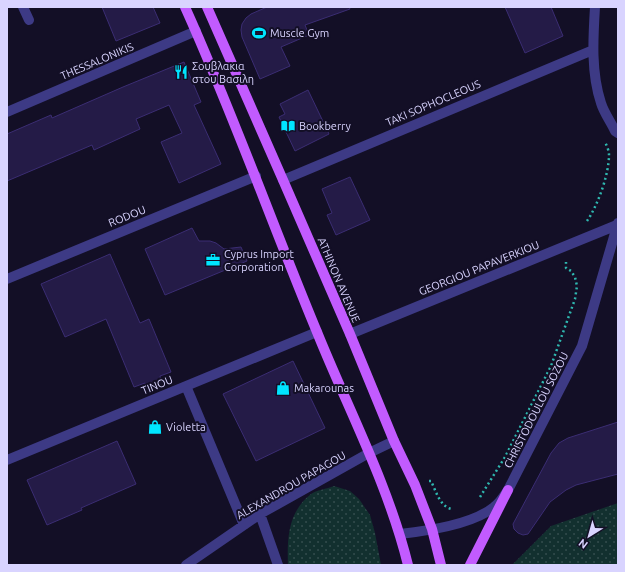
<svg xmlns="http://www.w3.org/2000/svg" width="625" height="572" font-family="Ubuntu,sans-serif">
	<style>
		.green { fill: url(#green-dots) }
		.building { fill: #241b47; stroke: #3b2d73 }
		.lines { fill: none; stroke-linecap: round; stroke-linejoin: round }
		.path { stroke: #2fb8b0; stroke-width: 2.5; stroke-dasharray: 2 3; stroke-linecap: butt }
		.minor { stroke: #3d3a85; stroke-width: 10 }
		.major { stroke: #c25bff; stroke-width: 10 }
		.labels { text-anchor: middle; stroke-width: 4; stroke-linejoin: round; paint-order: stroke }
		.poi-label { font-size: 11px; fill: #d9d4ff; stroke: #130f26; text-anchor: start }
		.street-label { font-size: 11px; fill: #d9d4ff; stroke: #130f26 }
	</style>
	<defs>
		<pattern id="green-dots" width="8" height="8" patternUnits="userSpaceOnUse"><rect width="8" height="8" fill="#12302f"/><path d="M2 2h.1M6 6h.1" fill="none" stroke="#344d4e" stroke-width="1.8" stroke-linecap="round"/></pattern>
	</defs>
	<rect width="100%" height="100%" fill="#130f26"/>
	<path class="green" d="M334 486 350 491 359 499 370 515 375 533 381 565H288C287 538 288 512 311 494 316 490 327 489 334 486Z
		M618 503V565H512L551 526Z"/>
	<path class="building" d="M102 7H153L160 23 116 41Z
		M267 7H349L350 9 305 25 309 35 281 47 290 66 260 79 242 37 241 30 242 24 246 18 251 14Z
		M505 7H551L563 36 525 53Z
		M184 62 201 102 194 105 221 164 179 183 161 142 182 133 169 105 136 119 140 129 94 150 92 145 7 181V134L51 115 52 118 123 87Z
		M308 90 329 134 295 151 279 117 285 114 280 104Z
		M350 177 370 220 336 235 327 215 332 213 322 189Z
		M192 228 199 241H210L216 243 224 249 241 247 247 261 165 295 145 249Z
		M110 254 140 323 149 319 171 372 160 376 161 381 146 387 145 383 134 387 106 319 65 337 41 284Z
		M293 361 325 428 256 461 223 394Z
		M618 422V474L576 485 566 490 550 502 528 534 523 535 518 533 514 529 513 524 551 453 559 443 568 438Z
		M117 441 136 484 81 508 82 510 47 525 27 480Z"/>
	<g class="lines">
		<path class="path" d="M587 221C598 205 609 174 609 155 609 151 607 146 605 142
			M429 481H431C436 491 440 507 452 509
			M480 497 505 457 551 366 575 299 577 286 575 277 571 271 566 268V262"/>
		<path class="minor" d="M23 7 29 20
			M595 7C593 39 591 73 601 103 604 113 611 122 615 131L618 133
			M7 112 196 31
			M283 180 593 50
			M7 279 256 176
			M350 334 617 225
			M186 386 244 525
			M7 460 317 332
			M260 514 278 565
			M400 534C428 531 472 525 494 507 500 503 504 496 508 490L582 346 618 223
			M186 565 260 514 369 453 394 441"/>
		<path class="major" d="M185 7C233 113 272 224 317 332 348 409 388 484 408 565
			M207 7 283 180 350 334 394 441 415 485 432 529 441 565
			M470 565 508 490"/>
	</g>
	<defs>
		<symbol id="stadium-bare" viewBox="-9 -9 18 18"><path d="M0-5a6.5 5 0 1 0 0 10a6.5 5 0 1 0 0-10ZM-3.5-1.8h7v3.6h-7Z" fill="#00e5ff" stroke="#130f26" stroke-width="2.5" paint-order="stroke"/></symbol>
		<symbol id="restaurant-bare" viewBox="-9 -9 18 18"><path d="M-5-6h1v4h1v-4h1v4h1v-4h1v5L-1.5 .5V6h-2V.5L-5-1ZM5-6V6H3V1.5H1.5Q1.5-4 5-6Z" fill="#00e5ff" stroke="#130f26" stroke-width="2.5" paint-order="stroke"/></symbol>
		<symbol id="library-bare" viewBox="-9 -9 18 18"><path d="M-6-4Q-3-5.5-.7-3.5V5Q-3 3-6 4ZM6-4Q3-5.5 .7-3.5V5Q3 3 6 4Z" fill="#00e5ff" stroke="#130f26" stroke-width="2.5" paint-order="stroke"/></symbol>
		<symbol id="office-bare" viewBox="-9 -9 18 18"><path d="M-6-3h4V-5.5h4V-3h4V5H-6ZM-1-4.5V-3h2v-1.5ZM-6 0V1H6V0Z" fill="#00e5ff" stroke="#130f26" stroke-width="2.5" paint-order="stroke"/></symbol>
		<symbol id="shop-bare" viewBox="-9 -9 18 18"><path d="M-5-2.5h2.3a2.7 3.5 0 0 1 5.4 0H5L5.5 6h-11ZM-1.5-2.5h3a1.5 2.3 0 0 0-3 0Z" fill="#00e5ff" stroke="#130f26" stroke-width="2.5" paint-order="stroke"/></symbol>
	</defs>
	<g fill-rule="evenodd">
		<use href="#stadium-bare" x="249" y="23" width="20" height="20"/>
		<use href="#restaurant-bare" x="171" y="62" width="20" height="20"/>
		<use href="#library-bare" x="278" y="116" width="20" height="20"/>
		<use href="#office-bare" x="203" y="250" width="20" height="20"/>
		<use href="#shop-bare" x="273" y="378" width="20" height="20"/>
		<use href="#shop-bare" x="145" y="417" width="20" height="20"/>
	</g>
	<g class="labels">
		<g class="poi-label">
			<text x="270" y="37">Muscle Gym</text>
			<text x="192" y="70">Σουβλακια<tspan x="192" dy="13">στου Βασιλη</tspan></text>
			<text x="299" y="130">Bookberry</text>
			<text x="224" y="258">Cyprus Import<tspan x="224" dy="13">Corporation</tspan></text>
			<text x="294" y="392">Makarounas</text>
			<text x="166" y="431">Violetta</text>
		</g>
		<g class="street-label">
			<text transform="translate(97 61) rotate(-23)" y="4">THESSALONIKIS</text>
			<text transform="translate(433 103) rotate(-23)" y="4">TAKI SOPHOCLEOUS</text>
			<text transform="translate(127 216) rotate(-22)" y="4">RODOU</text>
			<text transform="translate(479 268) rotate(-22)" y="4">GEORGIOU PAPAVERKIOU</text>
			<text transform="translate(339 280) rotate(67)" y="4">ATHINON AVENUE</text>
			<text transform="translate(157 385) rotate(-22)" y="4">TINOU</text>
			<text transform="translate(536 410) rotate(-63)" y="4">CHRISTODOULOU SOZOU</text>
			<text transform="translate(291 485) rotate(-30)" y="4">ALEXANDROU PAPAGOU</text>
		</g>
	</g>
	<rect width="625" height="572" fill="none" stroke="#d9d4ff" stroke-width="16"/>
	<g transform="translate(589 536) rotate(217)" stroke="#130f26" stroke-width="3" paint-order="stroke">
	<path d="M0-3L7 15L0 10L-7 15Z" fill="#d9d4ff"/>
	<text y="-6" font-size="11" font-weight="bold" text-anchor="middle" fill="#d9d4ff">N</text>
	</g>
</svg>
